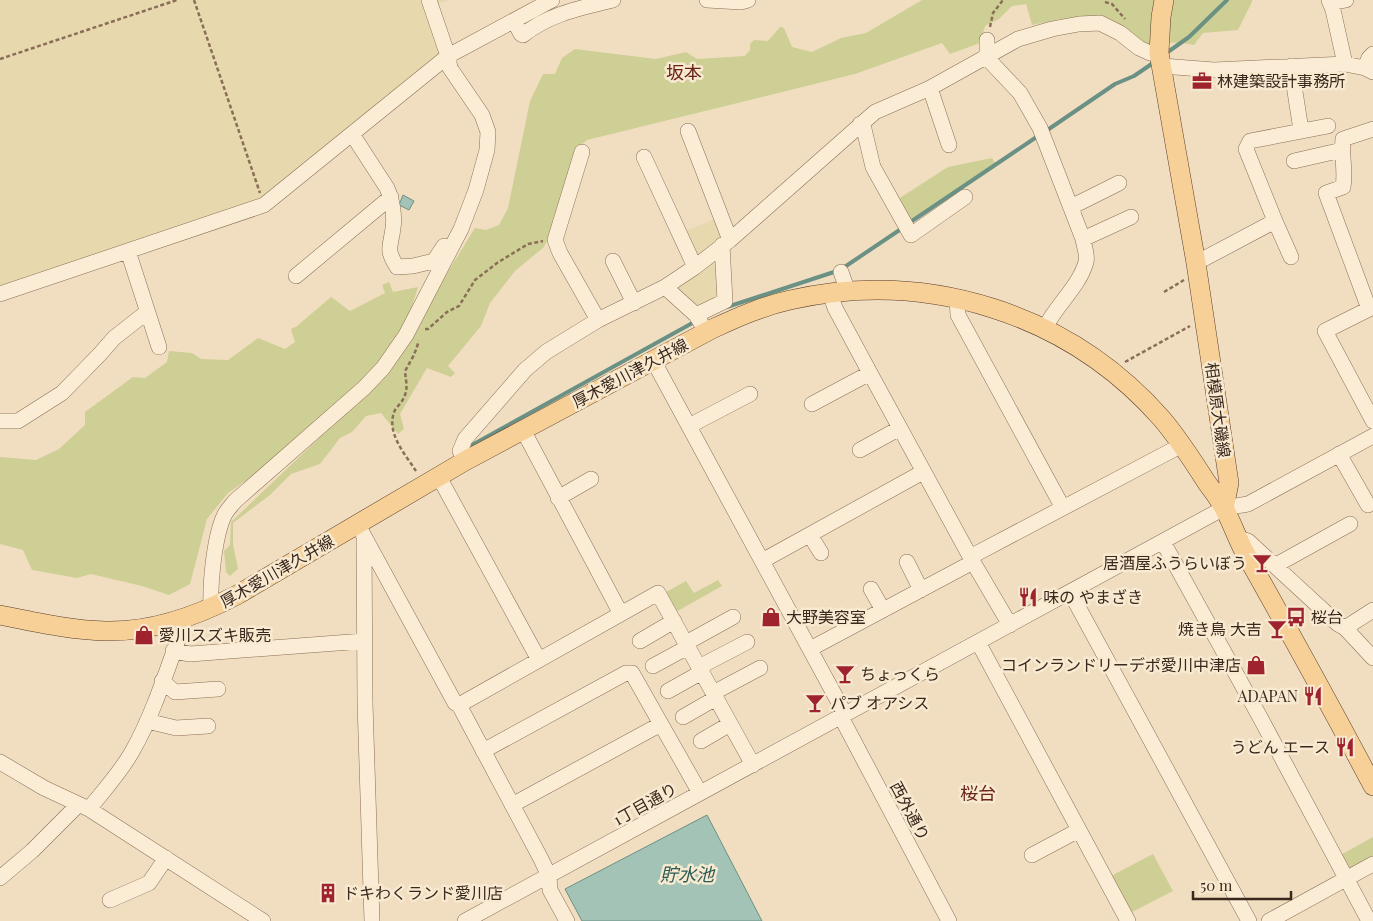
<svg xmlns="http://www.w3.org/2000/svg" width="1373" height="921" font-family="'Playfair Display','Noto Sans JP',serif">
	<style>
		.farmland { fill: #e7d8ae }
		.green { fill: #cecf94 }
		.water { fill: #a4c3b7; stroke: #6a9184 }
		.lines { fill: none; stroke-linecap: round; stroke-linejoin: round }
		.stream { stroke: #6a9184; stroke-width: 4 }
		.minor-casing { stroke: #8b6e57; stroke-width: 16 }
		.major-casing { stroke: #593d2c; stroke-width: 20 }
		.path { stroke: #8b6e57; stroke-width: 2.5; stroke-dasharray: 4 2.5; stroke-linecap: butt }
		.minor { stroke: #fbecd5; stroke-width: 15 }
		.major { stroke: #f6d096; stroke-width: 19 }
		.labels { text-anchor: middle; stroke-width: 5; stroke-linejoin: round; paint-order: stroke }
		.poi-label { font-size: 16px; fill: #3a281c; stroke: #f8e9d1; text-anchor: start }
		.street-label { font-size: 16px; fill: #3a281c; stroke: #f8e9d1 }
		.neighbourhood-label { font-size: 18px; fill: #692319; stroke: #f8e9d1 }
		.water-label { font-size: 18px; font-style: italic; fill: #2b5b53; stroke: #f8e9d1 }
	</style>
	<rect width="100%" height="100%" fill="#f1dec1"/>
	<path class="farmland" d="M0 0H449L427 8 442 50 440 57 257 204 0 290Z
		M717 218 723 237 699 259 686 231Z
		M721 257 722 293 699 306H696L677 288Z"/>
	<path class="green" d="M922 0H1252V2L1238 30 1203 33 1194 45 1182 43 1153 42 1151 46 1139 41 1100 16 1061 19 1032 25 1026 4 1012 6 999 19 985 26 980 43 950 54 942 43 855 74 587 140 581 145 558 204 554 226 544 247 515 271 490 303 481 326 448 366 455 373 451 377 427 368 400 414 404 429 398 434 381 413 366 416 352 432 340 438 320 464 291 474 270 495 233 523V544L238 569 230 576 226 572 224 551 230 545 231 522 355 404 228 493 207 519 190 584 169 595 142 586 91 574 77 578 32 570 23 550 0 544V457L36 460 59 449 85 425V412L133 377 145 378 167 362 169 351 192 353 201 359 228 360 258 338 285 349 295 342 291 329 297 326 331 297 350 311 385 293 382 285 389 282 393 292 418 287 412 306 423 312 475 228 486 230 499 225 508 208 530 101 543 74H555L562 58 575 49 656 59 686 52 697 59 745 56 750 50V44L754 40 768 41 780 27 784 28 792 47 812 52 841 38 866 33Z
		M992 158 995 163 907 223 895 201 948 167Z
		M718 580 722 586 674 613 665 598 668 596 666 592 686 581 694 593Z
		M1373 837V860L1348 873 1337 857Z
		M1153 854 1173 891 1128 914 1109 877Z"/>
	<path class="water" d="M403 195 414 201 409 210 399 205Z
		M707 815 762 921H582L565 889Z"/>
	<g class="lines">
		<path class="stream" d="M1165 54 1189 37 1227 0
			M1046 131 1115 84 1134 76 1156 61
			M909 223 1038 136
			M843 268 904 227
			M727 307 837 271
			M472 445 696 321"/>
		<defs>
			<path id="minor" d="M707 0 741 2 748 0
				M1329 0 1333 10 1345 64
				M1330 3 1346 0
				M514 21 521 34 523 35C549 14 581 8 613 0
				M987 40V58L1020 93 1040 128 1083 239 1131 217
				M1162 66 1214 70 1345 64 1365 68 1373 72
				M1291 66 1301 130
				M1365 68 1369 58 1373 54
				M930 88 949 145
				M860 124 864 129 873 167 911 235 965 197
				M1373 129 1343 139C1341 155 1346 171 1343 187L1326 193 1369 309 1325 331 1373 421
				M688 131 730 240
				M352 134 387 188C392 199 395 216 393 228 391 247 385 248 397 267L413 266 434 261 444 246
				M582 152 555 240 560 253 598 320
				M644 157 695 267
				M1294 161 1342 150
				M1071 207 1119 183
				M128 251 159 347
				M1291 257 1275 221 1246 149 1250 141 1328 126
				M613 261 634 303
				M1196 263 1275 221
				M841 272 848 292
				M296 276 391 197
				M665 287 696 315 701 323
				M830 293 835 308 870 373 973 562 1010 625
				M0 294 264 205 448 56 552 0
				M957 298 958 315 1063 508
				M696 315 725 301 722 245
				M1045 328C1056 305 1079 287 1086 262 1088 256 1084 246 1083 239
				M653 360 845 714
				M812 404 870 373
				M0 421H18L62 393 100 354 114 338 147 312
				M689 426 750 394
				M523 430 621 614
				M860 450 900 428
				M1339 454 1368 505
				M465 461 460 451 465 439 525 370 546 352 598 320 665 287 695 267 730 240 875 112 930 88 1018 39 1052 29 1079 24 1100 23 1120 33 1139 48 1150 53H1159
				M439 477 539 660
				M558 498 591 479
				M358 525 455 703 459 705 541 859 549 876 550 890 567 921
				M810 535 821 553
				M1236 537 1248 541 1338 624 1345 628 1373 658
				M364 540 365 703 372 921
				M1163 542 1261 719 1369 921
				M970 557 1182 445
				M762 561 923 472
				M907 562 921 590
				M1276 565 1350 524
				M871 589 883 610
				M1070 592 1249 921
				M211 608C210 584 214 538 224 516 226 511 231 506 235 501L364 388 383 368 406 335 461 229 476 190 487 150 488 132 482 115 450 68 448 56 429 0
				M1345 628 1373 610
				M640 641 674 621
				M978 642 1128 921
				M686 643 733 617
				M810 649 973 562
				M173 651 190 654 364 641
				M653 666 688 647
				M699 667 747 642
				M162 681 175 692 218 689
				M668 691 702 672
				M713 693 760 668
				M459 705 658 593 753 765
				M683 717 716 698
				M841 717 949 921
				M147 721 176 728 208 726
				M701 741 730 724
				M483 751 626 673H632L700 793
				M0 762 44 788 89 809 263 921
				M512 805 661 724
				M89 809C104 790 121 772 133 750 155 711 170 660 186 618
				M1032 855 1079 830
				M0 878 32 851 78 805
				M110 900 149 883 166 858
				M465 921 1224 508 1248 504 1373 436
				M1269 921 1373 864"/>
			<path id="major" d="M1164 0 1161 17 1159 53 1196 263 1229 483 1224 508
				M0 615C35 622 70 630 106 631 152 632 197 616 237 595L465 461 712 329C738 317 763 306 790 300 927 269 1069 313 1162 419 1179 439 1193 461 1207 483 1213 491 1220 500 1225 510 1232 523 1237 538 1244 551 1288 629 1331 707 1373 786"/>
		</defs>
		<use href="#minor" class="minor-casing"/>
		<use href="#major" class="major-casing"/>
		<path class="path" d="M194 0 260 193
			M1105 2 1112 4 1125 19
			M990 27 993 13 1003 0
			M0 59 177 0
			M1164 292 1184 280
			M425 329H428L447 312 459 306 475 280 497 263 528 244 543 241
			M1125 362 1190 326
			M416 471C405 454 385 432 395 410 397 407 400 404 402 401 409 390 406 383 405 371L414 355 419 341"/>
		<use href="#minor" class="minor"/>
		<use href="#major" class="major"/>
	</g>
	<defs>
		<symbol id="office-bare" viewBox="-9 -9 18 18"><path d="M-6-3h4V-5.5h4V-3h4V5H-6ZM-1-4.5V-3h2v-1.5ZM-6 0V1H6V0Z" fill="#9e232f" stroke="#f8e9d1" stroke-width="2.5" paint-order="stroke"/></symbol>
		<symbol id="bar-bare" viewBox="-9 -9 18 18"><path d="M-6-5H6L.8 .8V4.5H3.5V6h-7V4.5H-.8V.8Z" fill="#9e232f" stroke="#f8e9d1" stroke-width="2.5" paint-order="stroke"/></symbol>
		<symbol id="restaurant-bare" viewBox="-9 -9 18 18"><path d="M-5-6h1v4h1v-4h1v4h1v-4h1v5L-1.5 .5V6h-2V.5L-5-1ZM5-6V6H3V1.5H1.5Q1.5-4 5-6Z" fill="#9e232f" stroke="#f8e9d1" stroke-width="2.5" paint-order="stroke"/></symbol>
		<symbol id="shop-bare" viewBox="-9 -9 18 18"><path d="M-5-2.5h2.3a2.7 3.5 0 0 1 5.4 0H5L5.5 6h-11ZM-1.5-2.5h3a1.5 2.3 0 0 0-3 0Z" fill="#9e232f" stroke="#f8e9d1" stroke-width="2.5" paint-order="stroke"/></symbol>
		<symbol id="bus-bare" viewBox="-9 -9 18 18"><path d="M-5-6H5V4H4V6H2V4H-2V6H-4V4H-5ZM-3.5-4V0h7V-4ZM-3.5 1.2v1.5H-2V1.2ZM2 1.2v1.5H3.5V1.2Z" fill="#9e232f" stroke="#f8e9d1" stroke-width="2.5" paint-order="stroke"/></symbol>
		<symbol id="building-bare" viewBox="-9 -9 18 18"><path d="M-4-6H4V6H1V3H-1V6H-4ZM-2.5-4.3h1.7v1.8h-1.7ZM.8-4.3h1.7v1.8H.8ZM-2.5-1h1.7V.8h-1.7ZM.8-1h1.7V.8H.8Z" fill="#9e232f" stroke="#f8e9d1" stroke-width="2.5" paint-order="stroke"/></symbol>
	</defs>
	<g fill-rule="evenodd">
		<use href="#office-bare" x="1188" y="67" width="28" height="28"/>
		<use href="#bar-bare" x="1248" y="549" width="28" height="28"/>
		<use href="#restaurant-bare" x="1014" y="583" width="28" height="28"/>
		<use href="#shop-bare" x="757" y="603" width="28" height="28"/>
		<use href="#bus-bare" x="1282" y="603" width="28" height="28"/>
		<use href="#bar-bare" x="1263" y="615" width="28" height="28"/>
		<use href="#shop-bare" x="130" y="621" width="28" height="28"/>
		<use href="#shop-bare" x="1242" y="651" width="28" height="28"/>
		<use href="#bar-bare" x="831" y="660" width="28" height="28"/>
		<use href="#restaurant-bare" x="1299" y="682" width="28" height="28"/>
		<use href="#bar-bare" x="801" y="689" width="28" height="28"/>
		<use href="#restaurant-bare" x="1331" y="733" width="28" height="28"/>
		<use href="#building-bare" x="314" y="879" width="28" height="28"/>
	</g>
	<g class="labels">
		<g class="poi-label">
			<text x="1217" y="87">林建築設計事務所</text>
			<text x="1247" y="569" text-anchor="end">居酒屋ふうらいぼう</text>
			<text x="1043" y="603">味の やまざき</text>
			<text x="786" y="623">大野美容室</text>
			<text x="1311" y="623">桜台</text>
			<text x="1262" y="635" text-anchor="end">焼き鳥 大吉</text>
			<text x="159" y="641">愛川スズキ販売</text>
			<text x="1241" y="671" text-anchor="end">コインランドリーデポ愛川中津店</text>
			<text x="860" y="680">ちょっくら</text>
			<text x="1298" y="702" text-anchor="end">ADAPAN</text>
			<text x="830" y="709">パブ オアシス</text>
			<text x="1330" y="753" text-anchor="end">うどん エース</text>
			<text x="343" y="899">ドキわくランド愛川店</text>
		</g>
		<g class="street-label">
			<text transform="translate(630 373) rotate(-28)" y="6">厚木愛川津久井線</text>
			<text transform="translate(1218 410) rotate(82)" y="6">相模原大磯線</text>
			<text transform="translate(277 571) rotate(-30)" y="6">厚木愛川津久井線</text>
			<text transform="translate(645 804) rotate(-29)" y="6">1丁目通り</text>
			<text transform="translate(910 811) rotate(62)" y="6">西外通り</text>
		</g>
		<g class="neighbourhood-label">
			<text x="684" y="79">坂本</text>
			<text x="978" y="800">桜台</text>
		</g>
		<g class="water-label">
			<text x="687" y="881">貯水池</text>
		</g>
	</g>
	<path d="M1193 891v8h98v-8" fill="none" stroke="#3a281c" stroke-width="2.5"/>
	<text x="1200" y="891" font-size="15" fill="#3a281c" stroke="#f8e9d1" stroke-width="4" paint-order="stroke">50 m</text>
</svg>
